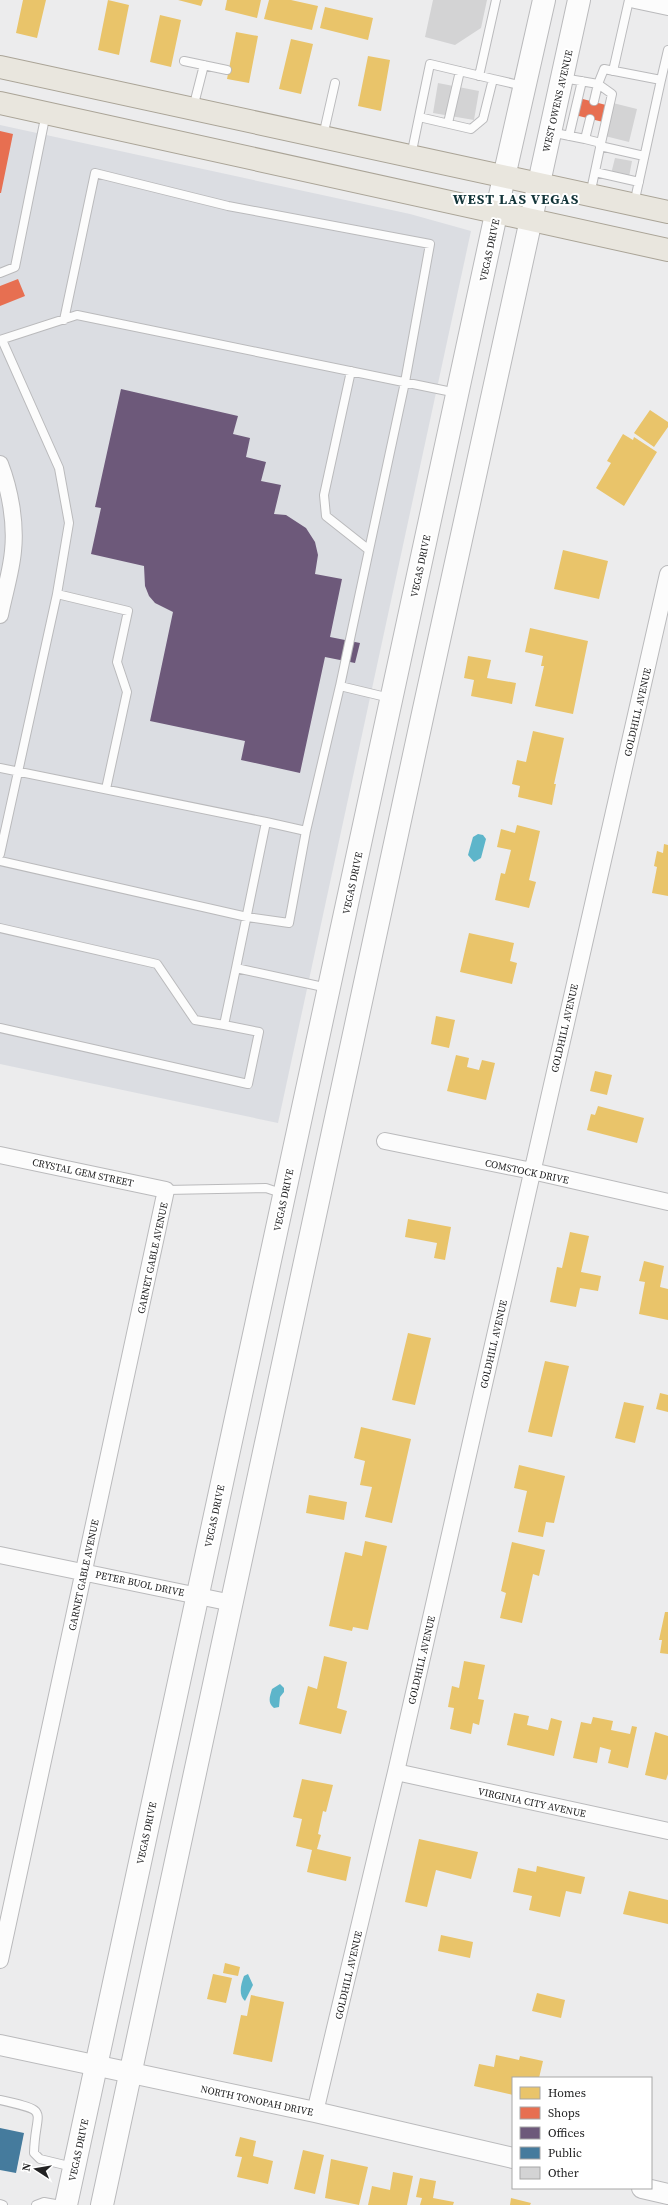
<svg xmlns="http://www.w3.org/2000/svg" width="668" height="2205" font-family="'Source Serif 4',serif">
	<style>
		.built { fill: #dbdde2 }
		.water { fill: #5db5ca }
		.homes { fill: #e9c46a }
		.shops { fill: #e76f51 }
		.offices { fill: #6d597a }
		.public { fill: #457b9d }
		.building { fill: #d3d3d4 }
		.lines { fill: none; stroke-linecap: round; stroke-linejoin: round }
		.service-casing { stroke: #bababc; stroke-width: 10 }
		.minor-casing { stroke: #bababc; stroke-width: 18 }
		.tertiary-casing { stroke: #bababc; stroke-width: 22 }
		.secondary-casing { stroke: #bababc; stroke-width: 24 }
		.primary-casing { stroke: #aaa497; stroke-width: 24 }
		.service { stroke: #fcfcfc; stroke-width: 8 }
		.minor { stroke: #fcfcfc; stroke-width: 16 }
		.tertiary { stroke: #fcfcfc; stroke-width: 20 }
		.secondary { stroke: #fcfcfc; stroke-width: 22 }
		.primary { stroke: #e9e6de; stroke-width: 22 }
		.labels { text-anchor: middle; stroke-width: 4; stroke-linejoin: round; paint-order: stroke }
		.street-label { font-size: 10px; fill: #222223; stroke: #fff }
		.district-label { font-size: 14px; font-weight: bold; letter-spacing: 1px; fill: #123439; stroke: #fff }
	</style>
	<rect width="100%" height="100%" fill="#ececed"/>
	<path class="built" d="M0 125 410 214 471 231 278 1123 0 1064Z"/>
	<path class="water" d="M478 834 483 835 486 839 481 858 474 862 468 855 473 837Z
		M280 1684 284 1688V1692L280 1697 279 1707 274 1708C267 1703 270 1696 272 1689Z
		M248 1974 253 1985 245 2001C238 1995 241 1984 244 1976Z"/>
	<path class="homes" d="M23 0H46L37 38 16 33Z
		M108 0 129 5 119 55 98 50Z
		M178 0H203L201 6Z
		M227 0H261L257 18 225 10Z
		M269 0H291L318 6 312 30 264 19Z
		M325 7 373 18 368 40 320 28Z
		M160 15 181 20 171 67 150 62Z
		M236 32 258 36 249 83 227 79Z
		M291 39 313 44 301 94 279 89Z
		M368 56 390 60 381 111 358 106Z
		M650 410 668 422V427L654 447 634 433Z
		M623 434 633 440 634 437 657 452 624 506 596 488 611 463 607 461Z
		M563 550 608 561 599 599 554 589Z
		M530 628 588 641 573 714 535 706 544 666H541L543 656 525 652Z
		M468 656 491 660 487 678 516 683 512 704 471 696 474 680 464 678Z
		M533 731 564 738 554 784H556L552 805 518 797 520 786 512 784 517 760 526 762Z
		M517 825 540 831 529 880 536 882 529 908 495 900 501 873 505 874 511 850 497 847 501 829 515 833Z
		M664 844 668 845V896L652 893 657 867 654 866 657 851 663 853Z
		M469 933 514 943 510 961 517 963 512 984 460 972Z
		M436 1016 455 1020 449 1048 431 1044Z
		M456 1055 469 1058 467 1067 479 1070 482 1060 495 1063 486 1100 447 1091Z
		M595 1071 612 1075 607 1095 590 1091Z
		M598 1106 644 1118 637 1143 587 1130 591 1114 595 1115Z
		M408 1219 451 1227 445 1260 434 1258 437 1243 405 1237Z
		M570 1232 589 1236 581 1272 601 1276 598 1291 580 1288 576 1307 550 1302 557 1267 562 1268Z
		M644 1261 664 1266 660 1287 668 1289V1320L639 1314 645 1282 639 1281Z
		M408 1333 431 1338 415 1405 392 1400Z
		M545 1361 569 1366 552 1437 528 1432Z
		M660 1393 668 1395V1412L656 1409Z
		M624 1402 644 1406 635 1443 615 1438Z
		M361 1427 411 1439 392 1523 365 1517 372 1487 360 1485 365 1461 354 1458Z
		M519 1465 565 1476 554 1523 546 1522 543 1537 518 1532 527 1491 514 1488Z
		M309 1495 347 1502 344 1520 306 1513Z
		M365 1541 387 1546 368 1630 353 1627 352 1631 329 1626 345 1552 362 1556Z
		M512 1542 545 1550 539 1576 533 1574 522 1623 500 1618 506 1593 501 1591Z
		M665 1612H668V1654L660 1653 662 1640H659Z
		M324 1656 347 1662 337 1708 347 1711 341 1734 299 1724 308 1686 317 1689Z
		M464 1661 485 1665 478 1699 484 1700 479 1725 473 1723 471 1734 450 1729 454 1708 448 1707 452 1686 459 1688Z
		M514 1713 529 1716 527 1725 548 1730 551 1718 562 1721 554 1756 507 1745Z
		M593 1717 613 1721 611 1730 630 1734 632 1726 637 1727 628 1768 608 1763 611 1750 600 1747 597 1763 573 1758 581 1722 591 1724Z
		M655 1732 668 1736V1774L666 1780 645 1775Z
		M302 1779 333 1785 326 1812 323 1811 318 1834 321 1835 317 1849 351 1857 346 1881 307 1872 312 1850 296 1846 302 1819 293 1817Z
		M419 1839 478 1852 471 1879 436 1870 427 1907 405 1902Z
		M537 1866 585 1877 581 1894 566 1891 560 1917 529 1910 532 1896 513 1892 518 1868 536 1872Z
		M629 1891 668 1900V1924L623 1914Z
		M441 1935 473 1942 470 1958 438 1951Z
		M225 1963 240 1967 238 1976 223 1973Z
		M213 1974 232 1978 226 2003 207 1999Z
		M537 1993 565 2000 561 2018 532 2011Z
		M251 1995 284 2002 272 2062 233 2054 241 2015 247 2016Z
		M496 2055 519 2060 520 2056 543 2061 539 2078H513V2095L474 2086 479 2064 494 2067Z
		M240 2137 256 2141 253 2156 273 2161 268 2184 237 2177 242 2157 235 2156Z
		M303 2150 324 2155 315 2194 294 2189Z
		M331 2159 368 2167 359 2205 325 2198Z
		M393 2172 413 2176 407 2205H368L372 2186 390 2190Z
		M420 2178 436 2181 433 2198 454 2202 453 2205H420L422 2198 416 2197Z
		M511 2198 531 2203 530 2205H510Z"/>
	<path class="shops" d="M579 98 606 105 603 122 575 115Z
		M0 131 13 134 1 193H0Z
		M18 279 25 296 0 306V286Z"/>
	<path class="offices" d="M121 389 238 416 233 434 250 438 246 457 266 462 261 481 281 485 274 514 286 515 306 528 315 542 318 555 315 574 342 579 330 637 360 643 355 663 325 657 300 773 241 760 245 741 150 721 173 612 155 603 149 596 145 586 144 566 91 554 101 508 95 507Z"/>
	<path class="public" d="M0 2128 24 2133 16 2173 0 2170Z"/>
	<path class="building" d="M433 0H487L481 28 455 45 425 37Z
		M438 83 479 91 474 120 433 113Z
		M613 103 637 109 629 142 605 136Z
		M615 158 632 161 629 177 611 174Z"/>
	<g class="lines">
		<defs>
			<path id="service" d="M184 61 227 70
				M430 64 493 79 483 119 471 129 419 117Z
				M613 71 629 0
				M479 76 496 0
				M563 78 598 84 604 69 661 80 634 204
				M493 79 523 86
				M661 80 668 50
				M193 108 204 65
				M448 123 460 71
				M550 132 585 139 590 119
				M323 136 335 83
				M569 136 582 81
				M585 139 601 143 612 94 598 84 594 101
				M600 146 644 156
				M411 156 419 117
				M595 172 639 182
				M590 195 601 143
				M0 273 15 267 46 113
				M64 320 95 173 228 206 430 244 405 382 369 550
				M0 340 77 315 457 393
				M2 340 59 468 69 523 57 594 128 611 117 662 127 692 106 789
				M351 371 324 495 326 516 369 550 340 686 390 698
				M0 768 266 822 236 968 328 988
				M266 822 306 831 340 686
				M0 854 57 594
				M0 861 247 917 289 923 306 831
				M0 928 157 964 195 1020 224 1025
				M0 1028 248 1084 259 1032 224 1025 236 968
				M166 1190 266 1188 284 1194
				M0 2100C53 2112 35 2108 34 2153L40 2159 73 2167
				M0 2204 3 2205
				M36 2205 44 2202 61 2205"/>
			<path id="minor" d="M635 0 668 7
				M0 464C10 490 16 523 13 551 11 573 4 594 0 615
				M385 1141 532 1171 668 1202
				M0 1155 166 1190 0 1960
				M0 1555 232 1603
				M396 1772 668 1831
				M315 2112 396 1772 668 574"/>
			<path id="tertiary" d="M0 2045 315 2112 513 2158
				M642 2188 668 2194"/>
			<path id="secondary" d="M66 2205 504 177 544 0
				M102 2205 422 718 579 0"/>
			<path id="primary" d="M0 67 668 212
				M0 103 668 250"/>
		</defs>
		<use href="#service" class="service-casing"/>
		<use href="#minor" class="minor-casing"/>
		<use href="#tertiary" class="tertiary-casing"/>
		<use href="#secondary" class="secondary-casing"/>
		<use href="#primary" class="primary-casing"/>
		<use href="#service" class="service"/>
		<use href="#minor" class="minor"/>
		<use href="#tertiary" class="tertiary"/>
		<use href="#secondary" class="secondary"/>
		<use href="#primary" class="primary"/>
	</g>
	<g class="labels">
		<g class="street-label">
			<text transform="translate(557 101) rotate(-77)" y="4">WEST OWENS AVENUE</text>
			<text transform="translate(489 250) rotate(-78)" y="4">VEGAS DRIVE</text>
			<text transform="translate(420 566) rotate(-78)" y="4">VEGAS DRIVE</text>
			<text transform="translate(637 712) rotate(-77)" y="4">GOLDHILL AVENUE</text>
			<text transform="translate(352 883) rotate(-78)" y="4">VEGAS DRIVE</text>
			<text transform="translate(564 1028) rotate(-77)" y="4">GOLDHILL AVENUE</text>
			<text transform="translate(527 1171) rotate(12)" y="4">COMSTOCK DRIVE</text>
			<text transform="translate(83 1172) rotate(12)" y="4">CRYSTAL GEM STREET</text>
			<text transform="translate(283 1200) rotate(-78)" y="4">VEGAS DRIVE</text>
			<text transform="translate(152 1258) rotate(-78)" y="4">GARNET GABLE AVENUE</text>
			<text transform="translate(493 1344) rotate(-77)" y="4">GOLDHILL AVENUE</text>
			<text transform="translate(214 1516) rotate(-78)" y="4">VEGAS DRIVE</text>
			<text transform="translate(83 1575) rotate(-78)" y="4">GARNET GABLE AVENUE</text>
			<text transform="translate(140 1583) rotate(12)" y="4">PETER BUOL DRIVE</text>
			<text transform="translate(421 1660) rotate(-77)" y="4">GOLDHILL AVENUE</text>
			<text transform="translate(532 1802) rotate(12)" y="4">VIRGINIA CITY AVENUE</text>
			<text transform="translate(146 1833) rotate(-78)" y="4">VEGAS DRIVE</text>
			<text transform="translate(348 1975) rotate(-77)" y="4">GOLDHILL AVENUE</text>
			<text transform="translate(257 2100) rotate(12)" y="4">NORTH TONOPAH DRIVE</text>
			<text transform="translate(78 2150) rotate(-78)" y="4">VEGAS DRIVE</text>
		</g>
		<g class="district-label">
			<text x="516" y="204">WEST LAS VEGAS</text>
		</g>
	</g>
	<rect x="512" y="2077" width="140" height="112" fill="#ffffff" stroke="#a7a7a7"/>
	<rect x="520" y="2087" width="20" height="12" fill="#e9c46a" stroke="#a7a7a7"/>
	<text x="548" y="2097" font-size="12" fill="#222223">Homes</text>
	<rect x="520" y="2107" width="20" height="12" fill="#e76f51" stroke="#a7a7a7"/>
	<text x="548" y="2117" font-size="12" fill="#222223">Shops</text>
	<rect x="520" y="2127" width="20" height="12" fill="#6d597a" stroke="#a7a7a7"/>
	<text x="548" y="2137" font-size="12" fill="#222223">Offices</text>
	<rect x="520" y="2147" width="20" height="12" fill="#457b9d" stroke="#a7a7a7"/>
	<text x="548" y="2157" font-size="12" fill="#222223">Public</text>
	<rect x="520" y="2167" width="20" height="12" fill="#d3d3d4" stroke="#a7a7a7"/>
	<text x="548" y="2177" font-size="12" fill="#222223">Other</text>
	<g transform="translate(36 2169) rotate(282)" stroke="#ffffff" stroke-width="3" paint-order="stroke">
	<path d="M0-3L7 15L0 10L-7 15Z" fill="#222223"/>
	<text y="-6" font-size="11" font-weight="bold" text-anchor="middle" fill="#222223">N</text>
	</g>
</svg>
